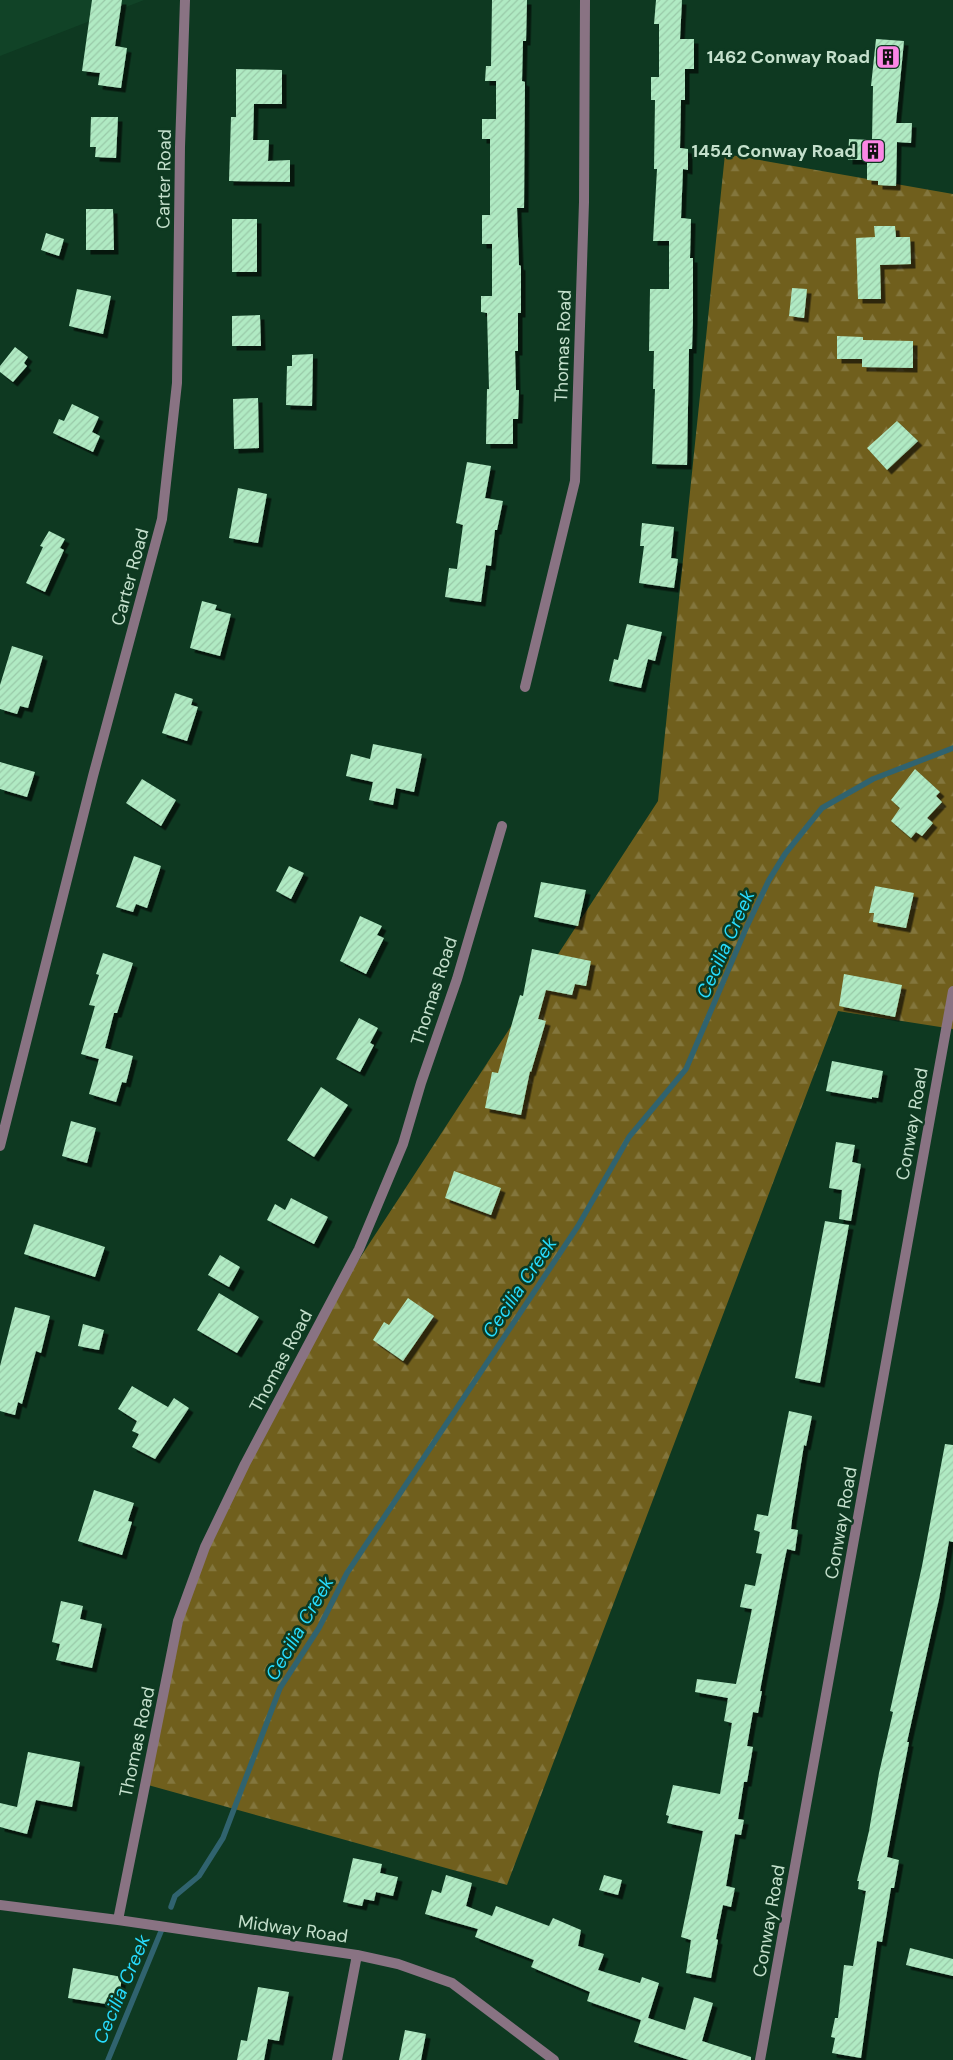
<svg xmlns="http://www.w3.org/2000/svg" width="953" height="2060" font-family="'DM Sans',sans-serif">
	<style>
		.built { fill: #114327 }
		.forest { fill: url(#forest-firs) }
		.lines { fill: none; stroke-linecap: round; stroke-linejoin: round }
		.stream { stroke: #30636f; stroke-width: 5.5 }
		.building { fill: url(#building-hatch); filter: url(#shadow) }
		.street { stroke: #897383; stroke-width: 10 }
		.labels { text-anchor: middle; stroke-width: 5; stroke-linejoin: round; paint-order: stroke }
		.poi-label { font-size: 18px; font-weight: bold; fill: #c4e0cc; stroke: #0e3921; text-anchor: end }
		.street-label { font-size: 18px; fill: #c4e0cc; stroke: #0e3921 }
		.water-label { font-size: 19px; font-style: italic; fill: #27dbfd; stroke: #0e3921 }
	</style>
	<defs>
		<pattern id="forest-firs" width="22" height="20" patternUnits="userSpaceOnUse" patternTransform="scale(1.25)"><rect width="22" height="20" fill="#705f1d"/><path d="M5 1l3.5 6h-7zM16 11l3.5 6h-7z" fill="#83763d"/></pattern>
		<pattern id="building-hatch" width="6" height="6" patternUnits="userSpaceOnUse" patternTransform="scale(1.25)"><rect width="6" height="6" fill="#b0eac3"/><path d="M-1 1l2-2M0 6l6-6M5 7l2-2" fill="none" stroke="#99c9a8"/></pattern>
		<filter id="shadow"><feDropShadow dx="4.5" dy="4.5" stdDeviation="0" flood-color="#0009"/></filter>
	</defs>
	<rect width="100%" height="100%" fill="#0e3921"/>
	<path class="built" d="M0 0H144L0 56Z"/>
	<path class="forest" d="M725 154 953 194V1029L838 1011 507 1885 148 1785 196 1558 311 1333 658 801Z"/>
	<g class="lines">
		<path class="stream" d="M171 1907 175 1896 199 1876 223 1838 280 1688 319 1628 347 1573 578 1226 629 1137 686 1069 747 926 769 880 785 854 822 808 873 779 953 748
			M108 2060 162 1929"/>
	</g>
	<path class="building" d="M92 0H122L115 46 127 48 121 88 98 85 100 73 82 71Z
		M492 0H527L526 41H523L522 81 525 82 524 208H517L519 265 521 266V313H518V351H515L516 390H519L518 419H513V444H486L487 389H489L487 313 481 312V296H492V244H482V215H490V139H482V119H496V81H485L486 66H491Z
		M656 0H682L680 39H694V69H685V100H681L680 148 688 149V170L683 169 681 218 691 219 690 258H693V319L692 349H689L687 465 652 464 655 389H653L654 351H649L650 289H669V241H653L657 169H654L655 100H651V77H659V24H654Z
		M876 39 904 41 896 123H912L911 143 897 142 896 186 878 185V181L867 180V160H848L849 139 872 140 873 86H871Z
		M236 69 282 70V104H254L253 140H269L268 161 290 160V182L229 181 231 117H236Z
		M91 117H118L116 158 95 157 96 147H90Z
		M86 209H113L114 250H86Z
		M232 219H257V272H232Z
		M874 226H895L896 237H910L911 264 880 265 881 299H858L856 238 875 237Z
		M46 233 64 239 59 256 41 250Z
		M792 288 807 289 804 318 789 316Z
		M77 289 111 296 103 334 69 326Z
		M260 315 261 346H232V316Z
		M837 336 863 337V340L913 341V368L862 367V359H837Z
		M15 347 28 357 24 363 27 366 13 382 0 372V366Z
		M313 354 312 406 286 405 287 366H292V355Z
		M258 398 259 448 234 449 233 399Z
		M72 404 99 417 92 432 100 436 93 452 53 433 59 419 64 421Z
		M897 421 918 441 887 470 867 448Z
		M467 462 491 466 485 498 503 501 497 530H495L491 566 486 565 481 602 445 597 449 568 457 569 463 525 456 523Z
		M238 488 267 494 258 543 229 538Z
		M642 523 674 527 671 558 678 559 674 588 639 583 644 546H640Z
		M49 531 65 539 60 548 64 550 45 592 26 583 43 547 40 546Z
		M202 601 217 605 215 610 231 614 220 656 190 648Z
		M627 624 662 632 655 661 648 659 641 688 609 681 614 659 618 660Z
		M12 646 43 656 28 708 20 706 17 714 0 709V685Z
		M175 693 193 699 191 705 198 707 187 741 162 733Z
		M373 744 422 754 414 792 396 788 393 805 369 800 373 782 346 776 351 754 370 759Z
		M0 762 35 772 27 797 0 789Z
		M915 769 940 792 936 796 942 802 927 818 933 823 922 836 916 832 911 838 891 821 900 808 891 800Z
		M142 779 176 800 161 826 126 803Z
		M134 856 161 866 147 908 136 904 133 912 116 907Z
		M289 866 304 873 291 899 276 891Z
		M541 882 586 890 578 926 534 917Z
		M875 886 914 893 906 928 873 922 874 913H869Z
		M360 916 382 926 377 935 384 938 366 974 340 961Z
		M532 949 591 961 586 986 575 984 572 995 546 990 538 1019 546 1021 531 1072 530 1071 521 1115 485 1108 492 1072 498 1073 520 995 523 996Z
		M103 953 133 963 117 1013H114L105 1048 133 1056 126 1083 122 1082 116 1102 89 1094 99 1059 81 1054 95 1006 89 1005 99 975 96 974Z
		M844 974 902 985 895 1017 839 1006Z
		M359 1018 378 1028 370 1043 374 1045 360 1072 336 1059Z
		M832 1061 883 1071 878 1098 872 1097V1099L826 1091Z
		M321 1087 348 1105 314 1157 287 1140Z
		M71 1121 96 1128 87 1163 62 1156Z
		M836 1142 855 1145 852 1162 861 1164 851 1221 839 1219 842 1190 829 1188Z
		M454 1171 501 1188 491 1215 445 1198Z
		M291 1198 328 1217 314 1244 267 1220 275 1204 285 1210Z
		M825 1221 849 1225 820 1383 795 1378Z
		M34 1224 105 1247 95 1277 24 1254Z
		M220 1255 240 1267 229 1287 208 1275Z
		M219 1293 259 1317 237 1353 197 1330Z
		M408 1298 434 1316 403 1361 373 1340 384 1322 389 1325Z
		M15 1307 50 1316 41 1353 36 1351 22 1404 18 1402 15 1415 0 1411V1366Z
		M83 1324 104 1330 99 1350 78 1346Z
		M132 1386 168 1407 174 1398 189 1408 155 1459 132 1447 139 1434 132 1431 137 1421 118 1409Z
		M789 1411 812 1416 806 1446 804 1445 792 1520 791 1529 798 1530 795 1551 787 1549 785 1558 760 1691H762L758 1713 753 1712 747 1746 753 1747 747 1782H744L738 1819 744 1820 741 1835 735 1834 726 1886 735 1888 731 1907 723 1905 716 1939 718 1940 711 1978 686 1973 691 1940 681 1937 703 1831 667 1823 669 1816 666 1815 673 1785 720 1794 732 1723 724 1721 728 1698 695 1692 697 1679 736 1684 752 1609 740 1607 745 1584 755 1586 762 1554 756 1553 760 1532 754 1530 757 1514 768 1516Z
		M945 1444 953 1445V1542L949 1541 939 1599 907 1742H909L887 1857 899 1860 894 1888H891L882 1942 877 1941 861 2058 832 2053 835 2038 831 2037 835 2018H838L844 1965 853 1966 866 1891 858 1889 859 1881H857L869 1831 879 1773 893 1712 890 1711 922 1566Z
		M94 1490 134 1503 128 1521 132 1522 122 1555 78 1541Z
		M61 1601 83 1606 80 1619 102 1624 92 1668 56 1660 60 1644 52 1642Z
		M28 1752 80 1762 72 1807 36 1800 27 1834 0 1827V1803L17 1807Z
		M353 1858 382 1864 380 1873 398 1877 393 1896 376 1892 374 1901 364 1899 362 1906 343 1902Z
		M446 1875 472 1883 466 1906 492 1916 496 1906 549 1926 553 1918 581 1930 578 1946 604 1954 598 1970 640 1983 642 1977 659 1983 648 2018 685 2030 694 1997 713 2003 702 2041 751 2057V2060H689L634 2042 641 2020 587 2001 590 1992 531 1967 534 1960 475 1937 478 1929 425 1914 432 1890 441 1893Z
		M604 1875 622 1880 618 1895 599 1890Z
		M910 1948 953 1959V1976L906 1965Z
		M73 1968 122 1977 118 2003 107 2001 106 2004 68 1998Z
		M258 1987 289 1992 279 2041 268 2039 264 2060H237L241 2040 247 2041Z
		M405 2030 426 2034 421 2060H399Z"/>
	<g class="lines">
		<path class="street" d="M525 687 575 481 584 202 585 0
			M0 1146 93 776 162 519 177 383 180 147 185 0
			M0 1905 118 1920 357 1955 398 1964 452 1983 554 2060
			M118 1920 178 1621 205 1547 245 1464 359 1249 403 1144 421 1083 457 979 502 826
			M337 2060 357 1955
			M760 2060 953 991"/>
	</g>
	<defs>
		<symbol id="building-square" viewBox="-11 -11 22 22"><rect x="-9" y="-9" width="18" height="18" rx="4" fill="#fb86e5" stroke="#0e3921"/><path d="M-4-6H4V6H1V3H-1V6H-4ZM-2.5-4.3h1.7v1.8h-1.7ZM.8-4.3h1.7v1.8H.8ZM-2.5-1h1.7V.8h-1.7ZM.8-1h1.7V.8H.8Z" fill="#111"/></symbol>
	</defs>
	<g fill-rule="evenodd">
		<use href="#building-square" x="874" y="43" width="28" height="28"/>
		<use href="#building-square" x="859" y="137" width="28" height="28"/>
	</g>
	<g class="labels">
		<g class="poi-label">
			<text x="870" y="63">1462 Conway Road</text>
			<text x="856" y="157">1454 Conway Road</text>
		</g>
		<g class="street-label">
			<text transform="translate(164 179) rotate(-89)" y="6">Carter Road</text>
			<text transform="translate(563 346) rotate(-88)" y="6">Thomas Road</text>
			<text transform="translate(130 577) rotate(-75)" y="6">Carter Road</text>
			<text transform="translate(434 991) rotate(-72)" y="6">Thomas Road</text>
			<text transform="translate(912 1124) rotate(-80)" y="6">Conway Road</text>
			<text transform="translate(281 1361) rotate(-62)" y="6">Thomas Road</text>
			<text transform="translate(841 1523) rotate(-80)" y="6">Conway Road</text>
			<text transform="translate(137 1742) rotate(-78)" y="6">Thomas Road</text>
			<text transform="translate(769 1921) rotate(-80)" y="6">Conway Road</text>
			<text transform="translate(293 1929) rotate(8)" y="6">Midway Road</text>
		</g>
		<g class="water-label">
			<text transform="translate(725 944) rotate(-66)" y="7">Cecilia Creek</text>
			<text transform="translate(519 1287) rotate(-56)" y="7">Cecilia Creek</text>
			<text transform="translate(299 1628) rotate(-60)" y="7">Cecilia Creek</text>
			<text transform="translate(121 1989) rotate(-67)" y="7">Cecilia Creek</text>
		</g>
	</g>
</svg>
